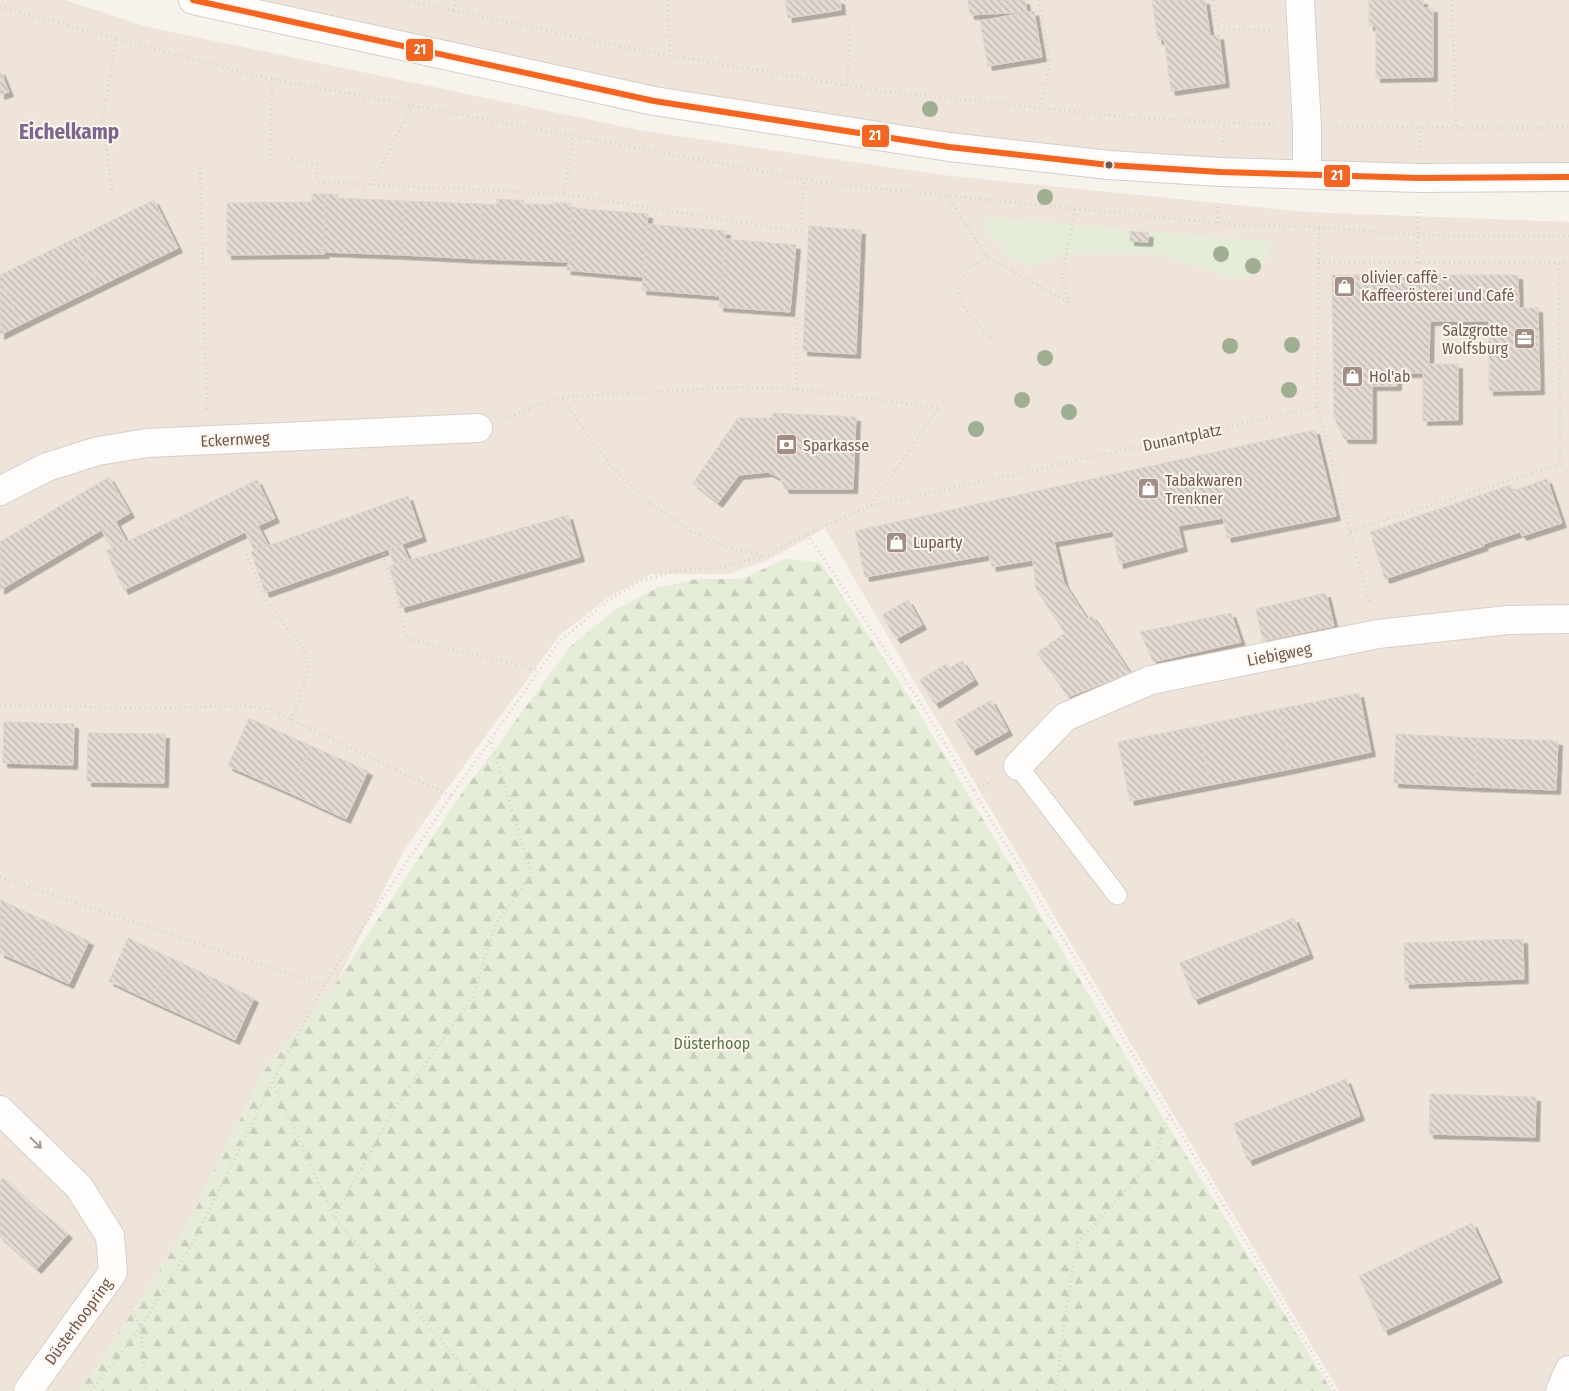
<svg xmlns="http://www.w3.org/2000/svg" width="1569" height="1391" font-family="'Fira Sans Condensed',sans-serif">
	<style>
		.residential { fill: #efe4da }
		.grass { fill: #e5ecd8 }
		.forest { fill: url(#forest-firs) }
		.building { fill: url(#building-back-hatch); stroke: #dfd5cf; filter: url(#shadow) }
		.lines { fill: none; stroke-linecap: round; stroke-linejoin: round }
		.lane-casing { stroke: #d6cfca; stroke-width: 21 }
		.street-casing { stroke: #d6cfca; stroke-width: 30 }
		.secondary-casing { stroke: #d6cec8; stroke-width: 30 }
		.path { stroke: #d9d2cf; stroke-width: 3; stroke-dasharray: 1 4; stroke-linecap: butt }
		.lane { stroke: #fefdfc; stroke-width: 19 }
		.street { stroke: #fefdfc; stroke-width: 28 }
		.secondary { stroke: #fefdfc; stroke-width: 28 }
		.bus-1-casing { stroke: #fdf6ee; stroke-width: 10 }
		.bus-1 { stroke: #f26522; stroke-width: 6 }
		.tree { fill: #a0ae91 }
		.oneway { stroke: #aa9a94 }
		.bus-dot { fill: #72584e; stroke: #fdf6ee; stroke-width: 2 }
		.labels { text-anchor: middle; stroke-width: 4; stroke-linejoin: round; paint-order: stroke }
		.poi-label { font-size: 16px; fill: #72584e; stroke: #fdf6ee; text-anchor: start }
		.street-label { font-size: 16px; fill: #72584e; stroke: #fdf6ee }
		.park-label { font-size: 16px; fill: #597747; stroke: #fdf6ee }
		.district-label { font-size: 21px; font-weight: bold; fill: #7d668e; stroke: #fdf6ee }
		.line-badge { stroke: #fdf6ee; stroke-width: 2 }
		.badge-label { font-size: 14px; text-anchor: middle; font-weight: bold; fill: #fff }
	</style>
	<defs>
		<pattern id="forest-firs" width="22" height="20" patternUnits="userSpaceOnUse" patternTransform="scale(1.25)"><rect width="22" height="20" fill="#e5ecd8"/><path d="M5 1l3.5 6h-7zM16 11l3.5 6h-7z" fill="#c8ccbb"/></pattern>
		<pattern id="building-back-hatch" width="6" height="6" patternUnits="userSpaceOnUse" patternTransform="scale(1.25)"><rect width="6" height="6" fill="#e3dad4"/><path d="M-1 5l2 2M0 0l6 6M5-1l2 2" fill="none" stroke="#bcb4ae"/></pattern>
		<filter id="shadow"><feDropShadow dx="4.5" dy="4.5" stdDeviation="0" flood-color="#0004"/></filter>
	</defs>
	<rect width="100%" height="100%" fill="#f7f2ec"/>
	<path class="residential" d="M0 0H65L148 27 644 131 942 175 1306 212 1569 222V1391H1339L921 693 825 528 768 560 728 574H652L606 599 559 636 444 793 403 852 336 983 265 1070 183 1234 98 1365 79 1391H0Z
		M197 0H1569V175L949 147Z"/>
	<path class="grass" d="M983 217 1271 242C1271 261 1257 271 1241 280L1152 253H1074L1027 267 1007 253 987 231Z"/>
	<path class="forest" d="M785 559 820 562 911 700 1163 1118 1332 1391H79L98 1365 183 1234 265 1070 336 983 457 800 571 646 615 610 657 588 697 579H742Z"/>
	<path class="building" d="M785 0H840L841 10 788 18Z
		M968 0H1025L1027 12 970 15Z
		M1152 0H1205L1210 36 1219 35 1225 83 1171 91 1164 39 1158 40Z
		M1369 0H1423V8H1433V77L1376 78V26H1369Z
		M1034 11 1042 57 988 66 980 21Z
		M0 70 9 92 0 95Z
		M312 194H326L323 252 325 254 227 255V203L312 202Z
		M326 194 338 195V198L405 201 402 255 323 252Z
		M497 199 524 201V204L551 205V203H571L569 262 479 259 482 204 497 205Z
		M154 200 178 248 100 286 76 238Z
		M405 201 482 204 479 259 402 255Z
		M572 208 648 214 643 277 566 270 569 262Z
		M647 224 726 231 720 296 642 290Z
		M809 226 861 230 856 354 803 351Z
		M1130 231 1149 233 1148 242 1130 241Z
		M76 238 100 286 22 324 0 279V275Z
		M725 239 796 245 790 312 719 307Z
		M1332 275H1518L1519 308H1538L1540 390 1489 391V321H1430L1429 364H1458V420L1423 421V373H1397V386H1372V439H1344L1334 417Z
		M0 279 22 324 0 335Z
		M773 413 856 417 853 489H785L780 478 768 472 739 475 718 503 693 483 738 418H771Z
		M1315 430 1336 516 1227 538 1223 518 1178 526 1183 547 1119 564 1113 531 1054 542 1064 583 1087 619 1092 616 1130 673 1068 697 1037 653 1065 633 1036 589 1033 560 992 567 989 555 865 577 855 531Z
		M109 477 130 513 0 590V542Z
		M1547 479 1562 523 1522 536 1520 532 1483 544 1484 546 1385 579 1370 532 1511 485 1513 491Z
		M257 480 275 518 201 553 182 516Z
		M408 496 422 537 265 593 251 552Z
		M568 515 580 557 401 608 389 566Z
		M182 516 201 553 124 590 106 551Z
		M116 522 126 541 112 548 101 530Z
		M258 526 268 545 254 550 245 532Z
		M402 545 409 560 394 564 388 549Z
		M1326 593 1334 626 1263 641 1256 609Z
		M908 600 922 625 896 639 882 615Z
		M1231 613 1241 642 1153 662 1140 632Z
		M962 661 974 680 935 704 920 680 946 664 949 668Z
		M1359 693 1371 752 1291 769 1279 709Z
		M991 700 1008 731 972 751 955 721Z
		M1279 709 1291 769 1210 785 1199 726Z
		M249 718 311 746 290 793 228 766Z
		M4 722 74 724 73 765 3 763Z
		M1199 726 1210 785 1130 801 1118 742Z
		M88 733 165 734 164 783 87 782Z
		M1396 734 1477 738 1475 787 1394 783Z
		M1477 738 1558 741 1556 790 1475 787Z
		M311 746 368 771 346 819 290 793Z
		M0 900 11 905 0 929Z
		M11 905 50 923 30 966 0 953V929Z
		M1294 918 1309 954 1194 1000 1180 963Z
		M50 923 89 941 69 984 30 966Z
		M128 938 171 958 151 1001 109 981Z
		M1523 939 1524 979 1405 984 1404 943Z
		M171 958 213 978 193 1020 151 1001Z
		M213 978 254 998 235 1040 193 1020Z
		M1346 1079 1360 1116 1248 1161 1233 1124Z
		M1430 1094 1536 1097 1535 1137 1429 1134Z
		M3 1178 35 1206 5 1241 0 1237V1181Z
		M35 1206 68 1234 37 1269 5 1241Z
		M1472 1223 1498 1278 1384 1331 1359 1276Z"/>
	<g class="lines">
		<defs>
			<path id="lane" d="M1018 766 1117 895"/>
			<path id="street" d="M1300 0 1307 127V174
				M0 491 47 467 98 451 147 443 478 428
				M1018 766 1065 717 1151 680 1378 634 1508 620 1569 619
				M0 1110 79 1187 110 1236 113 1272 28 1391
				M1560 1391 1569 1370"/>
			<path id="secondary" d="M193 0 654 101 949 147 1109 165 1220 172 1419 178 1569 177"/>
		</defs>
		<use href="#lane" class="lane-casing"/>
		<use href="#street" class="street-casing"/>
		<use href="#secondary" class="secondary-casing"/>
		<path class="path" d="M404 0 632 49 881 91 1126 117 1276 125
			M668 0 670 55
			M845 0 850 35 847 85
			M1039 0 1050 59 1041 108
			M1213 0 1218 29 1272 30
			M1452 0 1456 128
			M0 7 256 76 824 183 1238 225 1319 227 1416 235 1569 236
			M453 11 456 0
			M1337 127 1521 128 1569 127
			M1223 142 1224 122
			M1420 147 1421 127
			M292 159 317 164V182L564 194 802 232 803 179
			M270 160 272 79
			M200 163 207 409
			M371 185 412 106
			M112 190 103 120 116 38
			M564 194 573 136
			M947 196 987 257 1070 303
			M1217 223 1218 203
			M987 257 969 268 957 284C960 312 976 321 994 341
			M1319 262 1569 263
			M1417 263 1418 208
			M1069 303 1062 278 1075 208
			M797 389V318
			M1317 407 1370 605
			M505 418 561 397
			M871 506 1317 407 1319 227
			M1350 531 1560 464 1559 263
			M807 534 916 696 1169 1114 1335 1391
			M247 554 265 600 304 650 308 670 300 697 291 720
			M383 554 407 639 539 670
			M0 705 143 708 246 706 269 709 451 796
			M974 790 993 780
			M0 877 324 985
			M273 1082 334 1217 485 1391
			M334 1217 396 1106 473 996 496 923 532 875 491 742
			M128 1302 141 1327 196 1237 273 1081 324 985 451 796 559 642 610 599 641 581 676 571 725 567 765 556 807 534 870 506 939 408 797 389 740 387 561 397 609 464 650 503 691 531 726 547 765 556
			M141 1327 145 1391
			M91 1391 141 1327
			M1056 1391 1066 1309 1078 1242 1155 1158 1169 1114"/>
		<use href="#lane" class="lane"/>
		<use href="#street" class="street"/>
		<use href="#secondary" class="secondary"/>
		<defs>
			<path id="bus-1" d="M193 0 654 101 949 147 1109 165 1220 172 1419 178 1569 177"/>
		</defs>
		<use href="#bus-1" class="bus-1-casing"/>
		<use href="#bus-1" class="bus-1"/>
	</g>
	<g class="tree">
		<circle cx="930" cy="109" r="8"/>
		<circle cx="1045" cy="197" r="8"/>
		<circle cx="1221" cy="254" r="8"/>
		<circle cx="1253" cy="266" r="8"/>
		<circle cx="1292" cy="345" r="8"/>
		<circle cx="1230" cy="346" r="8"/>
		<circle cx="1045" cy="358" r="8"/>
		<circle cx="1289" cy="390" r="8"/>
		<circle cx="1022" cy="400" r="8"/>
		<circle cx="1069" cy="412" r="8"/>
		<circle cx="976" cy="429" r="8"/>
	</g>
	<defs><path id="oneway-shaft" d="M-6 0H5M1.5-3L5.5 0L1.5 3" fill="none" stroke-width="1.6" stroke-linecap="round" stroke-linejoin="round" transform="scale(1.25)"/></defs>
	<use class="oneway" href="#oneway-shaft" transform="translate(36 1143) rotate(44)"/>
	<defs>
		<symbol id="shop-square" viewBox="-11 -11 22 22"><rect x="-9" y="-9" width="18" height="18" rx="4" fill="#a18e85" stroke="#fdf6ee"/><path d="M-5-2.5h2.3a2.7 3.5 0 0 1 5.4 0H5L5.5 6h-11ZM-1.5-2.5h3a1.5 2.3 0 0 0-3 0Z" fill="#fff"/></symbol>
		<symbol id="office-square" viewBox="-11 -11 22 22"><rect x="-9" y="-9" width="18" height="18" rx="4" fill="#a18e85" stroke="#fdf6ee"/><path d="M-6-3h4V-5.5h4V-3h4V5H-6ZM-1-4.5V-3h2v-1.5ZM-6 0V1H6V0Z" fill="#fff"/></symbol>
		<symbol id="bank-square" viewBox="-11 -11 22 22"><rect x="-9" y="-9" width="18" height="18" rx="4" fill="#a18e85" stroke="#fdf6ee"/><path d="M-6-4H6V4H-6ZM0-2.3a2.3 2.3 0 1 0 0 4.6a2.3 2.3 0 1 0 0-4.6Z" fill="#fff"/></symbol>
	</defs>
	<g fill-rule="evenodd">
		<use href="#shop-square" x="1332" y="274" width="25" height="25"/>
		<use href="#office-square" x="1512" y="326" width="25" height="25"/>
		<use href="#shop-square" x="1340" y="364" width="25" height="25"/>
		<use href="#bank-square" x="774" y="432" width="25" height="25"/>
		<use href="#shop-square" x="1136" y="476" width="25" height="25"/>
		<use href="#shop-square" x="884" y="530" width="25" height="25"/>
	</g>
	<circle class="bus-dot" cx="1109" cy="165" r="4.5"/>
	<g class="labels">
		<g class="poi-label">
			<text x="1361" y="283">olivier caffè -<tspan x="1361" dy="18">Kaffeerösterei und Café</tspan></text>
			<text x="1508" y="336" text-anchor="end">Salzgrotte<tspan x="1508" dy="18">Wolfsburg</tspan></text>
			<text x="1369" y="382">Hol'ab</text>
			<text x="803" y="451">Sparkasse</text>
			<text x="1165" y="486">Tabakwaren<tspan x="1165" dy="18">Trenkner</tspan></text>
			<text x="913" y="548">Luparty</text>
		</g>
		<g class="street-label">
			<text transform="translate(1182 437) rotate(-12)" y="6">Dunantplatz</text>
			<text transform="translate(235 439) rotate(-3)" y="6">Eckernweg</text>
			<text transform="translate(1279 654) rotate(-11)" y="6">Liebigweg</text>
			<text transform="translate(78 1321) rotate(-54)" y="6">Düsterhoopring</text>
		</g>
		<g class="park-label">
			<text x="712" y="1049">Düsterhoop</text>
		</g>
		<g class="district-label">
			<text x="69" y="139">Eichelkamp</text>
		</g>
	</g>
	<g class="line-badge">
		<rect x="405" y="38" width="29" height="24" rx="5" fill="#f26522"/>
		<rect x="861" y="124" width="29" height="24" rx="5" fill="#f26522"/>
		<rect x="1323" y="164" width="28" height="24" rx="5" fill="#f26522"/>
	</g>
	<g class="badge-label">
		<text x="420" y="54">21</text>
		<text x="875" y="140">21</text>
		<text x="1337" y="180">21</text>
	</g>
</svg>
